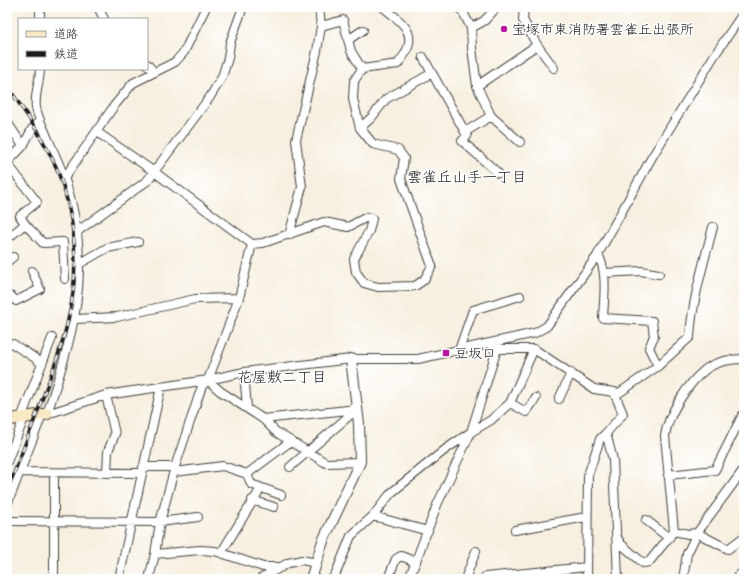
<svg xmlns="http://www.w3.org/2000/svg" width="751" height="586" font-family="'Comic Neue','Klee One',sans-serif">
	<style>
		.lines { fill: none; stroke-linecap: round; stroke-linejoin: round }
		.minor-casing { stroke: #3d3c39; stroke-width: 10 }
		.tertiary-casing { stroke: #3d3c39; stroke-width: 12 }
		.secondary-casing { stroke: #3d3c39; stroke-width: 13 }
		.minor { stroke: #fff; stroke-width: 8 }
		.tertiary { stroke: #fff; stroke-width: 10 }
		.secondary { stroke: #f8e8c3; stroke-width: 11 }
		.rail-casing { stroke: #1c1c1c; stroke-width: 3.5 }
		.rail { stroke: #fff; stroke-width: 2; stroke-dasharray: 6; stroke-linecap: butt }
		.poi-dot { fill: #b5179e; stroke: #fff; stroke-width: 1.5 }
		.labels { text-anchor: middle; stroke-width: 3; stroke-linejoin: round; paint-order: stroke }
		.poi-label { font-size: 14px; fill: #1c1c1c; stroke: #fff; text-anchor: start }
		.neighbourhood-label { font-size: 15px; fill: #1c1c1c; stroke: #fff }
	</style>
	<rect width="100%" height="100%" fill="#fff"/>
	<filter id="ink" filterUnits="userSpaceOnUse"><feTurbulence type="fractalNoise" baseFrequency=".025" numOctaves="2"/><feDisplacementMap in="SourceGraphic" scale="8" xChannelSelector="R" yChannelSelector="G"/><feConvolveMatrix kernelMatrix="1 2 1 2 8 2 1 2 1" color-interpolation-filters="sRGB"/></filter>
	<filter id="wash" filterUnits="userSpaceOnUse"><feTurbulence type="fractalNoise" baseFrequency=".012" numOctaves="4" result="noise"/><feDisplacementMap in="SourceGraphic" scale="16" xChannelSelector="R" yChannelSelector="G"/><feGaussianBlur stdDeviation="0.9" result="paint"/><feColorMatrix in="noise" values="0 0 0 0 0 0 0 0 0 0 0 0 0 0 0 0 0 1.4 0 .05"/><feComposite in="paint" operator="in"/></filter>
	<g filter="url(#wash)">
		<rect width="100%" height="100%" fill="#f7efdf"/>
	</g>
	<g filter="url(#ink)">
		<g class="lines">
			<defs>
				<path id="minor" d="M40 7V19
					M98 7 104 19
					M319 7 321 26
					M458 7 463 12 471 28
					M497 7 484 21 471 28 472 48 477 86 491 116 520 142
					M348 40 363 30
					M537 45 554 68
					M423 57 465 132 467 136 462 141 498 173
					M147 64 154 72
					M40 69C40 82 34 95 36 108 38 118 44 129 48 139 57 159 66 179 71 201 91 281 71 339 47 414
					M362 69 398 64C400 60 405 55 407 50 416 29 397 19 383 7
					M477 86 537 45 523 20 524 7
					M7 122 23 146
					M360 128 372 117 386 99 432 73
					M97 132 153 171 252 244 263 243 324 222 348 227 367 217 372 219 369 231 354 259 356 272 364 283 378 287 415 286 424 280 432 266 401 179 404 158 398 150 373 144 360 128 353 99 354 81 362 69 351 51 343 20 321 26 317 51 296 140 302 187 289 235
					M465 132 491 116
					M7 163 37 202 20 216 25 224 7 239
					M7 163 23 146 32 129 40 121
					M65 177 114 106 133 83 175 62 184 52 206 7
					M25 224 43 243 63 242 65 279
					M78 231 147 181 210 97 222 77 228 58 230 43 243 7
					M598 254C608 273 604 297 603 318L652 321 654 336 649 348 658 366
					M7 262 13 257
					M79 264 107 248 138 242
					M604 273 641 271 659 274
					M7 296 12 297 16 301 40 289 32 271
					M239 298 252 244
					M75 319 117 317 195 299 239 298 208 380 202 386 175 467 160 522 155 554 149 579
					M13 344C23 351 34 356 42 364
					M497 349H534L594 389 614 392 623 414 606 433 613 460 618 579
					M459 350 473 310 520 296
					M244 372 247 408
					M208 380 220 391 263 419 276 432 326 463 360 462
					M614 392 619 393 658 366 690 337C692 300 704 263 713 227
					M106 395 115 434 108 451 107 473
					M559 399 571 373
					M510 403 526 412 536 398
					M47 414 106 395 208 380 244 372 351 359H418L535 333 547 326 597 256 652 157 714 56 744 12
					M21 418 52 338
					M263 419 357 409 290 467
					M7 462 24 418
					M143 467H175
					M19 472 141 473
					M174 472 223 466 247 474
					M668 475 715 470 744 412
					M281 495 251 484 247 474 291 441
					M252 500 274 507
					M7 505 42 415
					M373 516 428 531
					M646 520 669 538
					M7 521 160 522 198 517
					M515 530 586 517
					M674 531 665 436C668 414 688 383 706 369 717 361 731 359 744 359
					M616 536 621 544 643 563 649 562 674 531 688 534 697 533 728 549 744 537
					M221 553 261 488
					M155 554 200 550 215 551 263 567H282
					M485 577 587 567
					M54 579V473
					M119 579 161 387
					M260 579 288 563 302 560 316 563
					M332 579 336 573 351 536 373 516 391 493 446 449 471 432 491 420 510 403 534 349
					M390 579 389 576 396 559 401 556 416 562
					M409 579 437 505 471 432 497 349 493 348
					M465 579 476 551
					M587 579 588 475 600 439 606 433
					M683 579 687 554 697 533 744 469
					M736 579 744 570"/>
				<path id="tertiary" d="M311 579 323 541 360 462 359 424 351 359"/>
				<path id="secondary" d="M7 420 47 414"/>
			</defs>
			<use href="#minor" class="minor-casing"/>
			<use href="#tertiary" class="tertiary-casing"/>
			<use href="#secondary" class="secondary-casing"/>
			<use href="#minor" class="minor"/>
			<use href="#tertiary" class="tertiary"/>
			<use href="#secondary" class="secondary"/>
			<defs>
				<path id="rail" d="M7 86C25 112 44 139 57 169 76 216 80 271 68 320 62 348 51 374 42 400 30 431 19 461 7 491"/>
			</defs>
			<use href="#rail" class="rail-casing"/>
			<use href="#rail" class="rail"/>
		</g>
	</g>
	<g class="poi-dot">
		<circle cx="504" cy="29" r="4"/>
		<rect x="442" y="349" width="8" height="8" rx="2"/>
	</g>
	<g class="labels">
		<g class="poi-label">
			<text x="512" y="34">宝塚市東消防署雲雀丘出張所</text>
			<text x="454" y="358">豆坂口</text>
		</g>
		<g class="neighbourhood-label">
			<text x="467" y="182">雲雀丘山手一丁目</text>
			<text x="282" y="382">花屋敷二丁目</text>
		</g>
	</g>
	<rect width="751" height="586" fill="none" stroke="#fff" stroke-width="24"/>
	<rect x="18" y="18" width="130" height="52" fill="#ffffff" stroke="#a4a4a4"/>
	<rect x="26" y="31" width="20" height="6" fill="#f8e8c3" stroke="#a4a4a4"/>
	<text x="54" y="38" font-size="12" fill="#1c1c1c">道路</text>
	<rect x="26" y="51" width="20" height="6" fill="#1c1c1c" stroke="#a4a4a4"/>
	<text x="54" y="58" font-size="12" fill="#1c1c1c">鉄道</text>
</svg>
